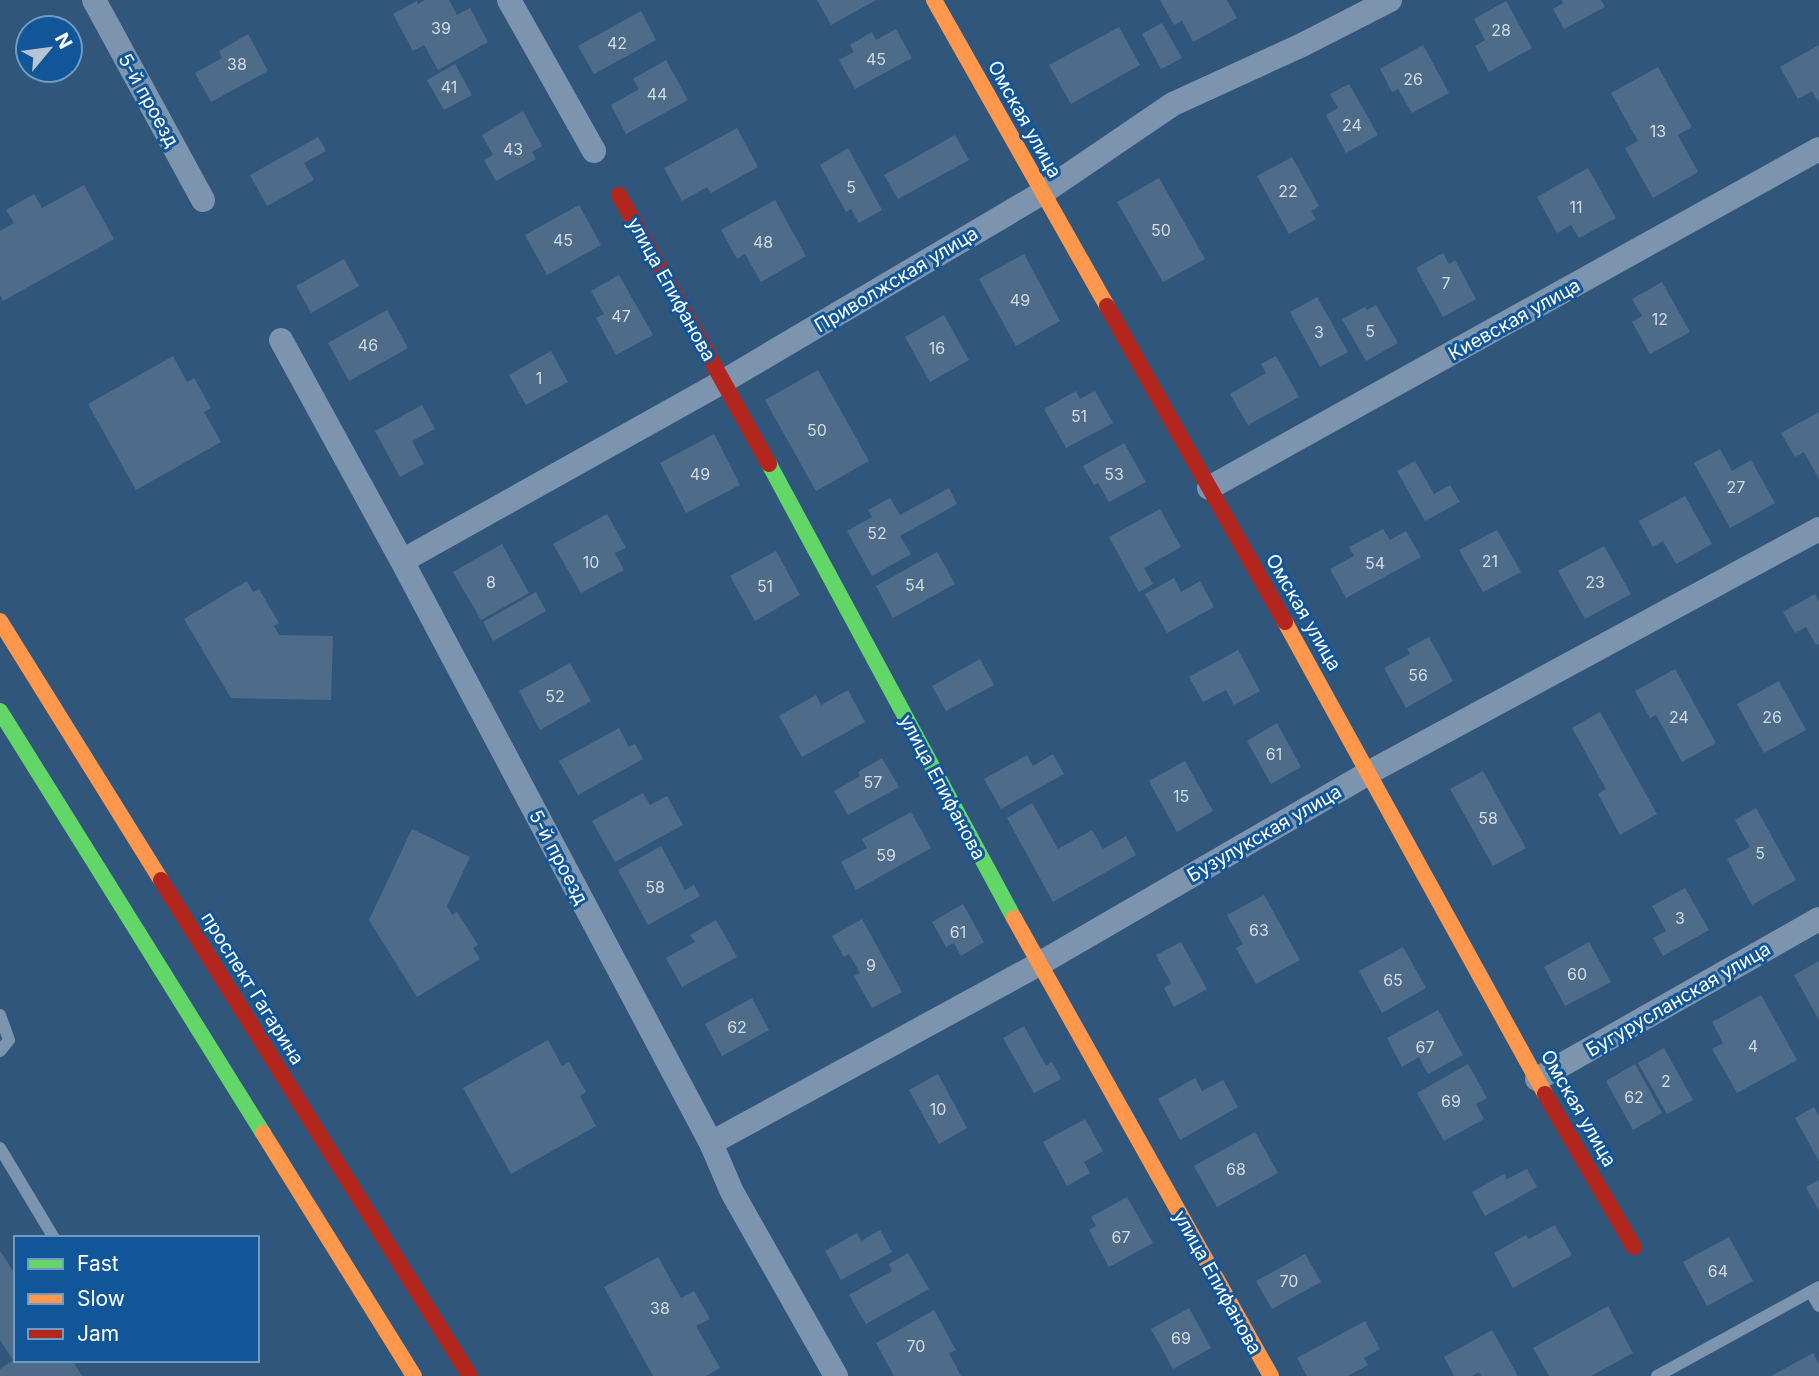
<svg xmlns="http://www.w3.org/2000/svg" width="1819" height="1376" font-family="Inter,sans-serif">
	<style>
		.building { fill: #4e6c89 }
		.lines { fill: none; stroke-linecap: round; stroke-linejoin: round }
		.lane { stroke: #7c94ad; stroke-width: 12 }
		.street { stroke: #7c94ad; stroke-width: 24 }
		.fast { stroke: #63d668; stroke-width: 16 }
		.slow { stroke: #ff974d; stroke-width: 16 }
		.jam { stroke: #b3261e; stroke-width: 16 }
		.labels { text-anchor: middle; stroke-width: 6; stroke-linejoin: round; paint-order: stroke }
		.number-label { font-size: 16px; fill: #d3dae2 }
		.street-label { font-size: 19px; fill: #fff; stroke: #12569a }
	</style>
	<rect width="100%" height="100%" fill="#31567b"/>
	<path class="building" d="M425 0H449L457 15 470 8 488 42 438 70 424 45 413 51 393 14 417 1 418 4Z
		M817 0H876L831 25Z
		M1160 0H1227L1237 18 1193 42 1182 21 1174 25Z
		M1562 0H1601L1605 7 1564 29 1553 9 1563 3Z
		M1506 1 1532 48 1489 72 1475 46 1485 40 1474 19Z
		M641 11 656 40 594 74 578 46Z
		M1162 23 1182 58 1161 69 1142 34Z
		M1119 27 1140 65 1071 104 1049 65Z
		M896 29 912 58 855 89 839 60 854 52 850 45 872 32 876 40Z
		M248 34 268 71 211 102 195 73 222 58 219 51Z
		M1423 45 1449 93 1412 113 1398 89 1392 92 1380 69Z
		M1819 45V103L1812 91 1798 99 1780 67Z
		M666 60 688 100 626 134 611 105 639 89 633 79Z
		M455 64 472 95 444 110 427 80Z
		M1658 67 1692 127 1678 135 1698 172 1653 198 1625 148 1638 141 1611 93Z
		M1349 84 1378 135 1346 153 1326 115 1338 108 1330 94Z
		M523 111 542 146 532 152 536 159 496 181 484 160 493 155 482 135Z
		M737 128 758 167 711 193 707 187 682 201 664 168Z
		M955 135 969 160 898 199 884 175Z
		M318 137 326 151 304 163 314 180 267 206 250 175Z
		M848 148 882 210 859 223 851 209 846 212 820 165Z
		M1292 157 1319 206 1311 211 1316 219 1289 234 1257 176Z
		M1588 168 1616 218 1579 238 1571 225 1557 233 1537 197Z
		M1159 178 1205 259 1163 282 1117 202Z
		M84 185 114 239 3 301 0 295V231L14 223 6 210 34 194 42 208Z
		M775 200 806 256 761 282 745 254 737 259 721 230Z
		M579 205 601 245 547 275 525 235Z
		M1443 253 1449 264 1455 260 1476 299 1443 317 1416 268Z
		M1024 254 1060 321 1016 346 979 279Z
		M344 259 359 286 311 313 296 286Z
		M619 275 653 335 616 355 596 318 604 314 591 291Z
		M1662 282 1690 332 1650 354 1632 322 1642 316 1632 299Z
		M1317 297 1348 352 1320 367 1290 312Z
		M1376 305 1398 343 1366 361 1342 319 1365 307 1367 310Z
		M387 310 408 348 349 381 328 343Z
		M944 315 969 360 930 382 905 337Z
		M551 351 568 382 526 405 509 375Z
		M173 356 187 382 194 378 211 408 204 412 221 442 136 490 88 404Z
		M1276 356 1299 397 1248 425 1230 394 1266 373 1261 364Z
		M818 370 869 461 816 491 765 400Z
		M1076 391 1080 399 1095 391 1113 423 1066 448 1044 409Z
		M422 405 435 429 412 441 424 464 400 477 375 431Z
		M1819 412V479L1804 452 1795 457 1781 433Z
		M714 434 740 485 686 513 660 463Z
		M1124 443 1146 482 1109 502 1098 483 1094 485 1083 466Z
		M1720 449 1732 471 1751 460 1775 503 1730 528 1694 463Z
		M1415 461 1434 494 1450 485 1460 502 1425 521 1397 471Z
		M949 488 957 504 900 536 911 554 872 576 847 531 872 517 868 510 890 498 900 515Z
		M1685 496 1712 544 1676 564 1663 541 1653 547 1639 521Z
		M1160 509 1181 547 1144 568 1153 584 1139 592 1109 537Z
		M607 514 626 548 615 553 624 570 581 593 553 544Z
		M1383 529 1390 540 1406 531 1421 557 1346 598 1330 569 1354 556 1349 547Z
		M1497 530 1521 572 1483 592 1459 550Z
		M502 544 529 593 481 620 453 572Z
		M1604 546 1631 594 1585 619 1558 571Z
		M776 551 800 595 755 621 730 576Z
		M937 552 955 584 893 618 876 586Z
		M1174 578 1181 592 1200 581 1214 607 1167 633 1145 594Z
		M247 581 253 592 259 589 279 623 274 626 279 635 333 636 331 700 231 698 184 619Z
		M536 592 546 611 493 641 483 622Z
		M1815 594 1819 602V644L1816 645 1806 627 1795 633 1783 612Z
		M1429 637 1453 681 1406 708 1384 668 1410 654 1407 649Z
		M1238 650 1260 691 1234 705 1226 690 1203 702 1189 677Z
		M980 659 994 685 946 711 932 686Z
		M570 663 591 701 540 730 519 691Z
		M1675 669 1716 743 1682 762 1656 715 1650 718 1635 691Z
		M1779 681 1806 730 1764 753 1737 704Z
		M848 690 865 722 802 757 779 716 816 695 821 705Z
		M1600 712 1657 814 1620 835 1598 794 1606 789 1572 728Z
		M1277 723 1301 767 1271 784 1247 741Z
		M619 728 629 747 635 744 643 759 578 795 559 761Z
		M1053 754 1064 774 1001 809 984 779 1027 755 1033 766Z
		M882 758 899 787 848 815 834 791 860 776 858 772Z
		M1185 761 1213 811 1177 832 1149 781Z
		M1483 771 1526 848 1493 866 1450 789Z
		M643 793 650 805 667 796 683 825 615 862 592 821Z
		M1032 803 1058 849 1092 830 1103 849 1126 836 1136 855 1053 902 1007 818Z
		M1756 808 1796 880 1752 905 1727 859 1750 847 1735 820Z
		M911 812 931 848 856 890 841 862 867 848 862 839Z
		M412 829 470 857 447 906 452 915 457 912 478 945 473 948 480 959 417 997 369 920Z
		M661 846 685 890 694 885 700 896 648 925 618 870Z
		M1685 888 1709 930 1663 956 1653 938 1666 931 1652 906Z
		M1264 895 1300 960 1256 984 1236 948 1243 944 1227 915Z
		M963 904 984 942 961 956 954 943 946 947 932 922Z
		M862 919 902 992 872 1008 854 976 860 973 849 954 844 957 832 936Z
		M716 920 737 957 682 987 666 958 695 942 690 935Z
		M1181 942 1207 989 1174 1007 1164 988 1171 983 1156 955Z
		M1589 942 1611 982 1565 1006 1544 967Z
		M1403 947 1426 988 1382 1013 1359 971Z
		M1819 961V1020L1794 975Z
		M1761 995 1797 1060 1737 1093 1712 1049 1723 1043 1712 1022Z
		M752 998 769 1030 722 1056 705 1024Z
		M1438 1010 1463 1055 1428 1074 1419 1057 1402 1067 1387 1038Z
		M1024 1026 1046 1066 1052 1062 1061 1079 1034 1093 1003 1038Z
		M548 1040 562 1066 569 1062 586 1092 580 1096 596 1126 511 1174 463 1088Z
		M1664 1048 1693 1100 1667 1114 1638 1063Z
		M1468 1064 1487 1098 1476 1104 1484 1119 1444 1141 1417 1093Z
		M1635 1064 1662 1113 1633 1130 1606 1081Z
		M938 1074 967 1128 939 1144 909 1090Z
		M1195 1078 1202 1091 1223 1080 1238 1107 1180 1140 1158 1099Z
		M1814 1107 1819 1116V1161L1795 1118Z
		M1085 1119 1103 1151 1084 1162 1090 1173 1067 1186 1043 1142Z
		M1255 1132 1278 1173 1217 1207 1194 1166Z
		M1527 1169 1537 1187 1485 1216 1472 1192 1504 1174 1507 1179Z
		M1819 1180V1211L1806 1187Z
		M1127 1197 1153 1243 1109 1267 1089 1230 1096 1226 1091 1217Z
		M1555 1225 1572 1255 1513 1288 1494 1253 1526 1235 1529 1239Z
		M880 1230 892 1252 841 1280 825 1251 857 1233 861 1241Z
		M1729 1237 1753 1281 1707 1306 1683 1262Z
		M0 1251 16 1275V1360H72L82 1376H0V1369L13 1360 0 1340Z
		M908 1253 929 1289 866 1324 849 1295 892 1271 889 1264Z
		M1305 1254 1321 1282 1272 1309 1256 1281Z
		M658 1257 681 1298 694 1291 710 1319 696 1326 720 1368 706 1376H653L604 1287Z
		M1608 1306 1633 1353 1591 1376H1549L1533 1348Z
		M1189 1308 1211 1348 1173 1369 1151 1329Z
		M934 1310 956 1350 949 1353 961 1376H894L876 1343Z
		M1365 1321 1380 1349 1364 1358 1368 1365 1348 1376H1307L1297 1358Z
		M1492 1330 1518 1376H1481L1479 1372 1472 1376H1454L1444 1357Z
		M1813 1353 1819 1364V1376H1771Z"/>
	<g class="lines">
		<path class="lane" d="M0 1015 9 1040 0 1051
			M0 1148 54 1238
			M1811 1292 1819 1306
			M1657 1376 1819 1287"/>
		<path class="street" d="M94 0 203 200
			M509 0 594 151
			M281 340 402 561 711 1143 732 1192 836 1376
			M1209 488 1819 149
			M402 561 724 381 1042 193 1173 104 1302 45 1390 0
			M1537 1079 1819 919
			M711 1143 1039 964 1370 772 1819 529"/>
		<path class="fast" d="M769 464 1014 918
			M0 711 263 1133"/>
		<path class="slow" d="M934 0 1107 306
			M0 621 161 880
			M1285 622 1545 1094
			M1014 918 1271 1376
			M263 1133 414 1376"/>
		<path class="jam" d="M619 195 769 464
			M1107 306 1285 622
			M161 880 470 1376
			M1545 1094 1634 1247"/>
	</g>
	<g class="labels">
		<g class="number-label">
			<text x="441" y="34">39</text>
			<text x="1501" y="36">28</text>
			<text x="617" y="49">42</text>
			<text x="876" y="65">45</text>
			<text x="237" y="70">38</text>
			<text x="1413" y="85">26</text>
			<text x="449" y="93">41</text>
			<text x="657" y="100">44</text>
			<text x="1352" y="131">24</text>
			<text x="1658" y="137">13</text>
			<text x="513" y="155">43</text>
			<text x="851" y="193">5</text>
			<text x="1288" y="197">22</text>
			<text x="1576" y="213">11</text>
			<text x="1161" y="236">50</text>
			<text x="563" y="246">45</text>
			<text x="763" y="248">48</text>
			<text x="1446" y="289">7</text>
			<text x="1020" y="306">49</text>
			<text x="621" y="322">47</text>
			<text x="1660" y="325">12</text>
			<text x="1370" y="337">5</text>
			<text x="1319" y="338">3</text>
			<text x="368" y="351">46</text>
			<text x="937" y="354">16</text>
			<text x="539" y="384">1</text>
			<text x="1079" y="422">51</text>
			<text x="817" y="436">50</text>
			<text x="700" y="480">49</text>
			<text x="1114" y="480">53</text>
			<text x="1736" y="493">27</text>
			<text x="877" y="539">52</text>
			<text x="1490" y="567">21</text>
			<text x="591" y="568">10</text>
			<text x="1375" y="569">54</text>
			<text x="491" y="588">8</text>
			<text x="1595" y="588">23</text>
			<text x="915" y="591">54</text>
			<text x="765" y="592">51</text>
			<text x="1418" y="681">56</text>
			<text x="555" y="702">52</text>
			<text x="1679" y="723">24</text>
			<text x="1772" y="723">26</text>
			<text x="1274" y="760">61</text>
			<text x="873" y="788">57</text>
			<text x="1181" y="802">15</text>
			<text x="1488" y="824">58</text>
			<text x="1760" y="859">5</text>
			<text x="886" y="861">59</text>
			<text x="655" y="893">58</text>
			<text x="1680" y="924">3</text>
			<text x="1259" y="936">63</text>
			<text x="958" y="938">61</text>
			<text x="871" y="971">9</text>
			<text x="1577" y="980">60</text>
			<text x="1393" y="986">65</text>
			<text x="737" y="1033">62</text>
			<text x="1753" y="1052">4</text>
			<text x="1425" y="1053">67</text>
			<text x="1666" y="1087">2</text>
			<text x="1634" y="1103">62</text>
			<text x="1451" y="1107">69</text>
			<text x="938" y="1115">10</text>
			<text x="1236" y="1175">68</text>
			<text x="1121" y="1243">67</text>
			<text x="1718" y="1277">64</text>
			<text x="1289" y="1287">70</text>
			<text x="660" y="1314">38</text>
			<text x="1181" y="1344">69</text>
			<text x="916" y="1352">70</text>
		</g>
		<g class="street-label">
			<text transform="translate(149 100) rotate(61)" y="7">5-й проезд</text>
			<text transform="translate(1025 119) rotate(61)" y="7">Омская улица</text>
			<text transform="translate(896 279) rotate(-31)" y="7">Приволжская улица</text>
			<text transform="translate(672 289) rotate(61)" y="7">улица Епифанова</text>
			<text transform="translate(1514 319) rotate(-29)" y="7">Киевская улица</text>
			<text transform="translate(1304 612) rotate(60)" y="7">Омская улица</text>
			<text transform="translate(943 787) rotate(62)" y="7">улица Епифанова</text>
			<text transform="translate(1264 833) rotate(-30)" y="7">Бузулукская улица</text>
			<text transform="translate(559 857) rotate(62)" y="7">5-й проезд</text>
			<text transform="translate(253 988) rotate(58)" y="7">проспект Гагарина</text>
			<text transform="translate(1678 999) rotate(-30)" y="7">Бугурусланская улица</text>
			<text transform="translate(1579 1108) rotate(60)" y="7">Омская улица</text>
			<text transform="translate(1218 1282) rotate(61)" y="7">улица Епифанова</text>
		</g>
	</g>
	<rect x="14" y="1236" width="245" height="126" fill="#12569a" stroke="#719ac2" stroke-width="2"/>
	<rect x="28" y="1259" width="35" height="10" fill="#63d668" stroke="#719ac2" stroke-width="2"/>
	<text x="77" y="1271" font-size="21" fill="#ffffff">Fast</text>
	<rect x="28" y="1294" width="35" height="10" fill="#ff974d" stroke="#719ac2" stroke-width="2"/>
	<text x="77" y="1306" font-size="21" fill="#ffffff">Slow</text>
	<rect x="28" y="1329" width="35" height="10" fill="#b3261e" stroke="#719ac2" stroke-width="2"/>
	<text x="77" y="1341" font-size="21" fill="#ffffff">Jam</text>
	<g transform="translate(49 49) rotate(61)"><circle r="33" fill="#12569a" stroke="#719ac2" stroke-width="2"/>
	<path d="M0-5L12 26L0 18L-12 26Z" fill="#b7c4d1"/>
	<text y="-10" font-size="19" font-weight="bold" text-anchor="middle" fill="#ffffff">N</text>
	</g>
</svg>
